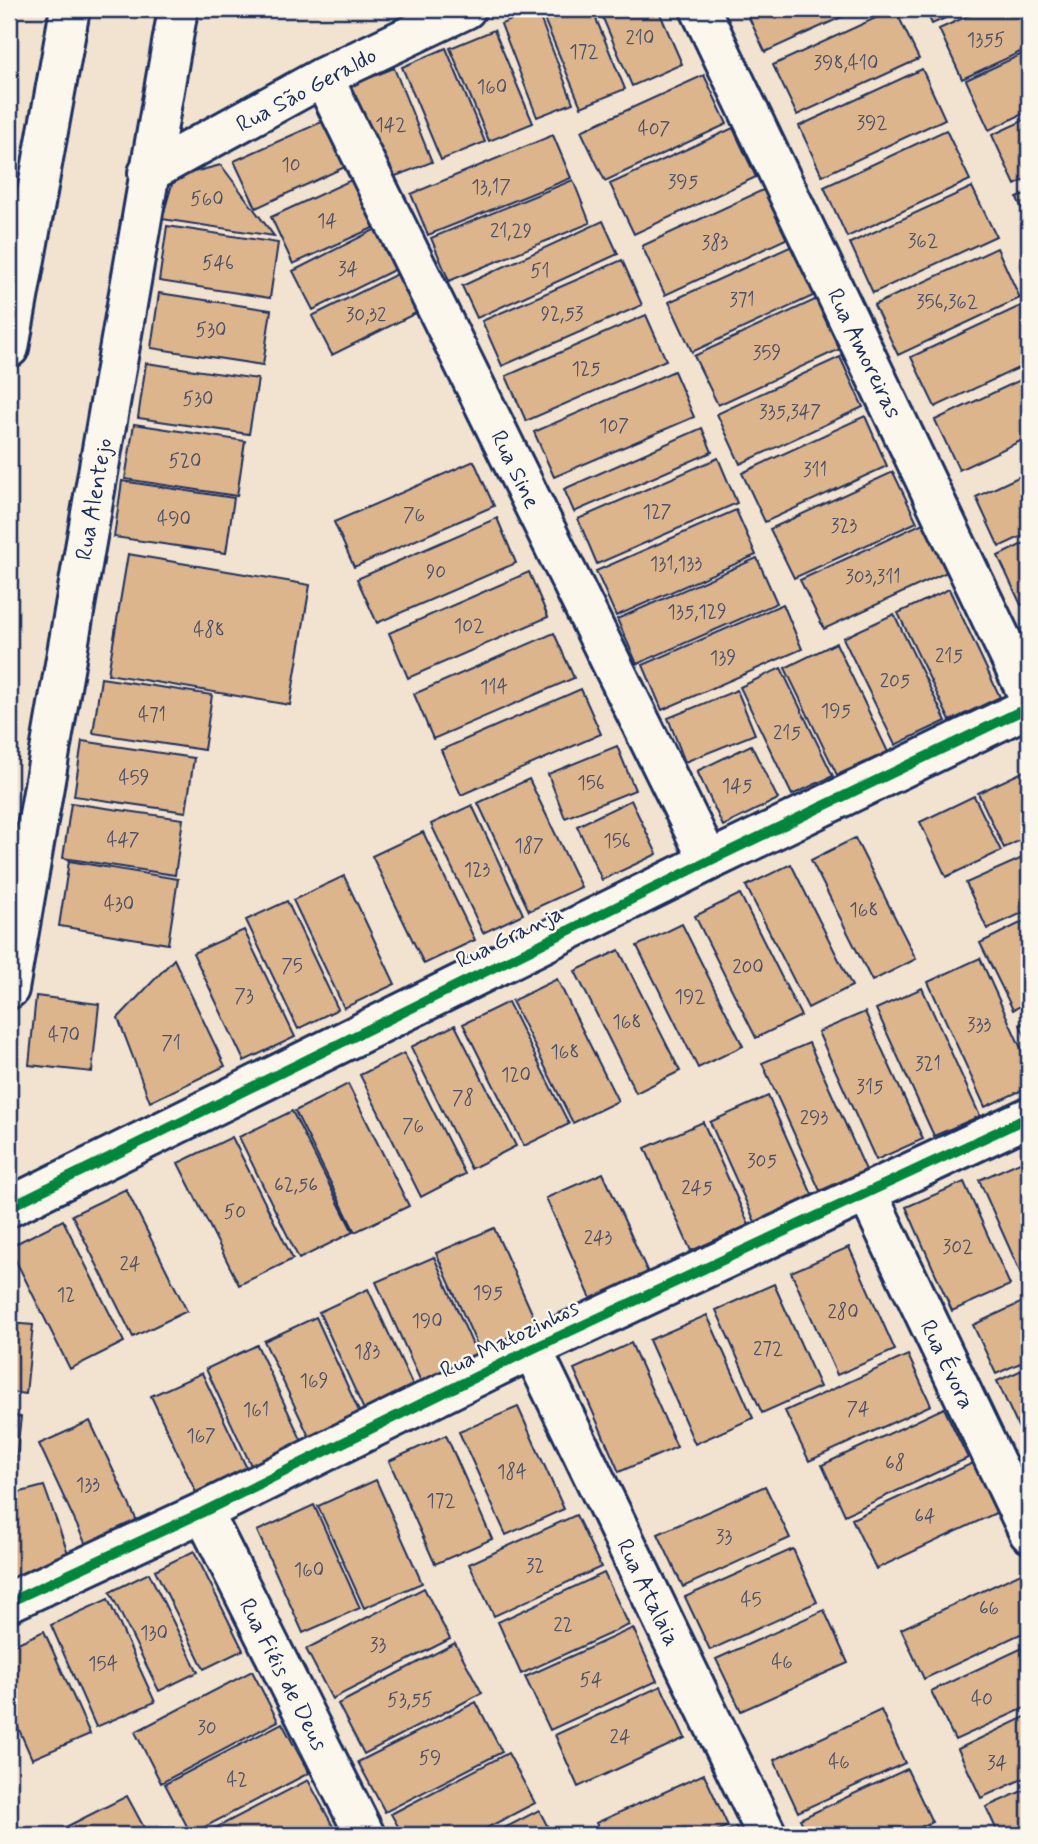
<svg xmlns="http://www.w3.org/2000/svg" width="1038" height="1844" font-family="Mynerve,sans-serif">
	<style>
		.building { fill: #dcb58d; stroke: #1b2f5e; stroke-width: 2 }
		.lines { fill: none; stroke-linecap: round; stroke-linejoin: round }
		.minor-casing { stroke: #1b2f5e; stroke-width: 44 }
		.motorway-casing { stroke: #1b2f5e; stroke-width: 44 }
		.minor { stroke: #fbf7ec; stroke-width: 38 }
		.motorway { stroke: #fbf7ec; stroke-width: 38 }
		.cycleway-casing { stroke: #fbf7ec; stroke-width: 15 }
		.cycleway { stroke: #00873e; stroke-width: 10 }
		.labels { text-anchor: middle; stroke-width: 5; stroke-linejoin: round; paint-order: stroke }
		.number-label { font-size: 19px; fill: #4b506a }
		.street-label { font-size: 23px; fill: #1b2f5e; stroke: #fbf7ec }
	</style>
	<rect width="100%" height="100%" fill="#f2e3d0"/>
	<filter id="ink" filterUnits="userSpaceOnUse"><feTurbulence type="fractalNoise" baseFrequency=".0143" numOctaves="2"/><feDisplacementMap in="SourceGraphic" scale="14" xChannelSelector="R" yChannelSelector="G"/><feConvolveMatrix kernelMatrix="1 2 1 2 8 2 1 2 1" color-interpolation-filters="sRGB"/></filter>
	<g filter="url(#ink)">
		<path class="building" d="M554 9H592L625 89 581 107 542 14Z
			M599 9H658L682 64 632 86Z
			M745 9H859L765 52Z
			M895 9 919 59 797 115 773 65Z
			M925 9H966L932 24Z
			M983 9H1029V48L962 79 939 29Z
			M537 10 573 103 537 117 501 24Z
			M494 30 533 123 489 141 450 48Z
			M446 48 485 142 441 160 402 67Z
			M1029 51V111L989 130 966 80Z
			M394 68 432 162 388 179 349 86Z
			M922 69 945 119 822 176 799 126Z
			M704 75 727 124 605 181 581 131Z
			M1029 118V178L1015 185 992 135Z
			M326 120 347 166 256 208 234 161Z
			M733 128 756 177 634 234 610 184Z
			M946 130 970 180 847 237 824 187Z
			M553 135 571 178 428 235 411 194Z
			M221 165 274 236 162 219 174 177Z
			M362 175 384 223 293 264 271 217Z
			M573 180 590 223 449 281 431 238Z
			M972 187 996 236 873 293 850 243Z
			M765 189 788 238 665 295 642 246Z
			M1029 193V224L1017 198Z
			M603 221 618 254 477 318 462 286Z
			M167 226 278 243 270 298 159 281Z
			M382 226 402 266 313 310 293 271Z
			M792 246 815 295 692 352 669 302Z
			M997 248 1020 298 898 355 874 305Z
			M622 260 642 305 502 366 482 321Z
			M401 272 420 311 332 355 312 316Z
			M159 293 271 310 263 365 151 348Z
			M817 299 840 349 718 405 694 356Z
			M1029 302V363L935 407 911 357Z
			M646 315 666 360 526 421 506 376Z
			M840 357 863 407 740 464 717 414Z
			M146 363 258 379 249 434 138 418Z
			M674 371 694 417 554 477 534 432Z
			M1029 376V437L959 470 935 420Z
			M865 416 887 466 765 522 742 473Z
			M134 424 245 441 237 496 125 479Z
			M702 428 712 452 574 512 564 489Z
			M718 458 737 503 597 564 578 519Z
			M474 461 494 506 354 567 334 522Z
			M893 472 917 522 794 578 770 529Z
			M1029 472V533L999 547 976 497Z
			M122 481 234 498 226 553 114 537Z
			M736 510 756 555 616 616 596 571Z
			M497 518 516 563 377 623 357 579Z
			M923 523 947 572 824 629 800 580Z
			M1029 541V602L1021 605 998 556Z
			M128 554 310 585 290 705 108 674Z
			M757 558 777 603 637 664 617 619Z
			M529 572 548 617 408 678 389 633Z
			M949 589 1000 697 950 721 898 613Z
			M783 604 802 649 662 710 643 665Z
			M894 614 946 721 895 745 843 638Z
			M554 633 574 678 433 739 414 694Z
			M836 643 888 752 837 775 785 668Z
			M781 668 833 776 792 795 740 687Z
			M101 678 212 695 204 750 93 733Z
			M581 689 601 734 461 795 441 750Z
			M737 690 755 734 685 762 668 718Z
			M82 741 194 758 186 812 74 796Z
			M751 745 778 799 723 826 697 771Z
			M617 746 635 790 565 818 548 774Z
			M1029 769V836L1004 848 978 793Z
			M529 779 581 887 529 911 478 803Z
			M974 796 1001 851 946 877 920 822Z
			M631 800 657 854 602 880 577 826Z
			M71 803 183 819 175 875 63 858Z
			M472 805 523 914 483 933 431 824Z
			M423 832 475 940 424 964 372 856Z
			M855 838 916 959 872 981 811 860Z
			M1029 855V910L987 929 966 883Z
			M69 861 178 879 168 944 59 926Z
			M791 864 852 986 808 1008 746 886Z
			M344 876 395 984 344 1008 293 900Z
			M740 894 801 1016 756 1038 695 916Z
			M287 901 338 1009 298 1029 246 920Z
			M1029 919V1002L1013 1010 980 943Z
			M682 924 743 1046 698 1068 637 946Z
			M244 930 295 1037 244 1061 193 953Z
			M619 950 680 1071 636 1093 575 971Z
			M980 958 1029 1066V1087L985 1107 928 982Z
			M174 959 225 1066 150 1102 118 1018Z
			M557 979 618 1101 573 1123 512 1001Z
			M922 988 980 1116 934 1136 876 1009Z
			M36 996 99 1004 92 1072 29 1065Z
			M508 1002 569 1124 524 1146 463 1024Z
			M865 1012 923 1139 876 1160 818 1032Z
			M1029 1020V1046L1020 1024Z
			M455 1025 516 1146 471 1169 411 1047Z
			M809 1043 866 1170 820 1191 762 1063Z
			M404 1053 465 1174 421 1197 360 1075Z
			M348 1084 409 1206 355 1232 295 1111Z
			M768 1096 814 1199 756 1224 710 1122Z
			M292 1111 353 1232 299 1259 239 1137Z
			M703 1122 749 1225 691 1251 645 1148Z
			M232 1137 293 1259 239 1285 178 1163Z
			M1029 1158V1281L1025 1283 979 1180Z
			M603 1173 649 1275 592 1301 546 1198Z
			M964 1182 1010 1285 952 1311 906 1207Z
			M126 1189 187 1311 133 1337 72 1215Z
			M63 1220 124 1342 70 1369 9 1247Z
			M494 1228 540 1331 482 1356 436 1253Z
			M849 1247 895 1350 837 1375 791 1272Z
			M434 1257 479 1359 422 1384 376 1282Z
			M774 1284 820 1387 762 1413 716 1310Z
			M368 1289 415 1390 365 1412 319 1312Z
			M1029 1299V1359L996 1374 973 1325Z
			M707 1315 753 1418 695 1444 649 1340Z
			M316 1317 363 1420 312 1443 264 1341Z
			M9 1323 33 1325 26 1394 9 1392Z
			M631 1343 677 1447 619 1472 574 1369Z
			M257 1345 305 1448 254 1472 206 1369Z
			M908 1355 931 1405 809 1461 785 1411Z
			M1029 1367V1427L1020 1431 997 1381Z
			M202 1373 250 1475 199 1499 151 1396Z
			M518 1407 564 1509 506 1535 459 1432Z
			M944 1408 968 1458 845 1515 822 1465Z
			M9 1415 21 1417 13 1485H9Z
			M90 1421 138 1523 87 1547 39 1444Z
			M446 1435 492 1539 435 1564 389 1461Z
			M975 1462 998 1512 876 1569 852 1519Z
			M376 1480 422 1583 364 1608 318 1506Z
			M44 1486 68 1553 9 1583V1495Z
			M765 1486 790 1538 683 1587 658 1534Z
			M314 1505 360 1608 303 1633 257 1531Z
			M576 1515 601 1567 494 1616 469 1564Z
			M793 1549 817 1602 710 1650 685 1597Z
			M194 1551 243 1650 204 1669 155 1570Z
			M1023 1572 1029 1585V1630L924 1679 901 1629Z
			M149 1573 198 1672 159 1691 110 1592Z
			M604 1573 629 1625 521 1674 498 1622Z
			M424 1588 450 1639 332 1699 306 1649Z
			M108 1599 155 1702 96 1727 51 1625Z
			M824 1610 848 1663 741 1711 716 1659Z
			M633 1628 657 1681 550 1730 525 1677Z
			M44 1631 90 1734 32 1759 9 1707V1647Z
			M455 1643 482 1693 364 1754 338 1704Z
			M1029 1645V1706L955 1740 931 1691Z
			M252 1671 278 1721 161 1783 135 1732Z
			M661 1686 685 1738 578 1787 555 1735Z
			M476 1702 502 1752 385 1812 358 1762Z
			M881 1710 905 1763 798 1812 774 1760Z
			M1029 1715V1776L981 1798 958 1749Z
			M282 1723 309 1773 191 1834 165 1784Z
			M508 1753 535 1803 473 1835H403L391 1814Z
			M907 1769 932 1822 903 1835H808L800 1819Z
			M704 1774 728 1826 708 1835H602L596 1823Z
			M308 1780 335 1830 325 1835H202Z
			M1029 1788V1835H999L986 1807Z
			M127 1796 148 1835H50Z
			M539 1810 552 1835H491Z
			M736 1827 740 1835H717Z
			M932 1829 935 1835H919Z"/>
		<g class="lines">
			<defs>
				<path id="minor" d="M700 9 1029 697
					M323 77 709 861
					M148 173 323 77 466 9
					M9 989 178 9
					M868 1195 1029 1533
					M9 1207 709 861 1029 707
					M532 1349 767 1835
					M203 1512 365 1835
					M9 1602 203 1512 532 1349 1029 1117"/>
				<path id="motorway" d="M9 348 70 9"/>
			</defs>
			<use href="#minor" class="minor-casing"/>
			<use href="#motorway" class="motorway-casing"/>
			<use href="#minor" class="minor"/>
			<use href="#motorway" class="motorway"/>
			<defs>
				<path id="cycleway" d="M9 1207 709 861 1029 707
					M9 1602 203 1512 532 1349 1029 1117"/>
			</defs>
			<use href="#cycleway" class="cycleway-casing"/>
			<use href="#cycleway" class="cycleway"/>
		</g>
	</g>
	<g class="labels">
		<g class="number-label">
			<text x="640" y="44">210</text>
			<text x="986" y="46">1355</text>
			<text x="584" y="58">172</text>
			<text x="846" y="69">398,410</text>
			<text x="492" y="93">160</text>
			<text x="872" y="129">392</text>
			<text x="391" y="131">142</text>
			<text x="654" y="135">407</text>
			<text x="291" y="171">10</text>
			<text x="683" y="188">395</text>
			<text x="491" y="193">13,17</text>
			<text x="207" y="205">560</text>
			<text x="327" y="227">14</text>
			<text x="511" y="237">21,29</text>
			<text x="923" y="247">362</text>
			<text x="715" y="249">383</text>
			<text x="218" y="269">546</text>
			<text x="348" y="275">34</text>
			<text x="540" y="277">51</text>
			<text x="742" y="306">371</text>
			<text x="947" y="308">356,362</text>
			<text x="562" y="320">92,53</text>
			<text x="366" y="321">30,32</text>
			<text x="211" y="336">530</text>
			<text x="767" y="359">359</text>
			<text x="586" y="375">125</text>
			<text x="198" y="405">530</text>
			<text x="790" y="418">335,347</text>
			<text x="614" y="432">107</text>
			<text x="185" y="467">520</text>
			<text x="815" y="476">311</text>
			<text x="657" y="518">127</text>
			<text x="414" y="521">76</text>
			<text x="174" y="525">490</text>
			<text x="844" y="532">323</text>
			<text x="676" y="570">131,133</text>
			<text x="436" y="578">90</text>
			<text x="873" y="583">303,311</text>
			<text x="697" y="618">135,129</text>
			<text x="469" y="632">102</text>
			<text x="209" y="636">488</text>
			<text x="949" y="662">215</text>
			<text x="723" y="664">139</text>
			<text x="895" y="687">205</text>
			<text x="494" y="693">114</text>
			<text x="836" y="717">195</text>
			<text x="152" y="721">471</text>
			<text x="787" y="739">215</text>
			<text x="134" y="784">459</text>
			<text x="591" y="789">156</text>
			<text x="737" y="792">145</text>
			<text x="123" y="846">447</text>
			<text x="617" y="847">156</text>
			<text x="529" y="852">187</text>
			<text x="477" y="876">123</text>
			<text x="119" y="910">430</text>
			<text x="864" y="916">168</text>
			<text x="292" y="972">75</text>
			<text x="748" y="973">200</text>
			<text x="244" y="1002">73</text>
			<text x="690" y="1003">192</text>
			<text x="627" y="1028">168</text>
			<text x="979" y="1031">333</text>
			<text x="64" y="1041">470</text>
			<text x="171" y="1049">71</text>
			<text x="565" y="1058">168</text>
			<text x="928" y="1070">321</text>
			<text x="516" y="1081">120</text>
			<text x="870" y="1093">315</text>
			<text x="463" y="1104">78</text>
			<text x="814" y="1124">293</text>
			<text x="413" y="1132">76</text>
			<text x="762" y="1167">305</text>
			<text x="296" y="1191">62,56</text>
			<text x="697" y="1194">245</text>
			<text x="235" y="1218">50</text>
			<text x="598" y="1244">243</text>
			<text x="958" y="1253">302</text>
			<text x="130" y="1270">24</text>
			<text x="488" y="1299">195</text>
			<text x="66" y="1301">12</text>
			<text x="843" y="1318">280</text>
			<text x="427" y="1327">190</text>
			<text x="768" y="1355">272</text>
			<text x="367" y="1358">183</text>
			<text x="314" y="1387">169</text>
			<text x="858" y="1415">74</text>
			<text x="256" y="1416">161</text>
			<text x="201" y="1442">167</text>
			<text x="895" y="1469">68</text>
			<text x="512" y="1478">184</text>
			<text x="88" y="1491">133</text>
			<text x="441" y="1507">172</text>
			<text x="925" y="1522">64</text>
			<text x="724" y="1543">33</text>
			<text x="535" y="1572">32</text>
			<text x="309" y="1576">160</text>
			<text x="751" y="1606">45</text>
			<text x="989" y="1614">66</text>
			<text x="563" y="1631">22</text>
			<text x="154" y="1639">130</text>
			<text x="378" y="1651">33</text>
			<text x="782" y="1668">46</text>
			<text x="103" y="1670">154</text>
			<text x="591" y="1686">54</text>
			<text x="982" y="1705">40</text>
			<text x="410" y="1706">53,55</text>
			<text x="207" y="1734">30</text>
			<text x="620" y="1743">24</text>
			<text x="430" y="1764">59</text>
			<text x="839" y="1768">46</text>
			<text x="997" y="1769">34</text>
			<text x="237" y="1786">42</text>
		</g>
		<g class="street-label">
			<text transform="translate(306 89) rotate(-28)" y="8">Rua São Geraldo</text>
			<text transform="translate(865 353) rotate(64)" y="8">Rua Amoreiras</text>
			<text transform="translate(516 469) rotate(64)" y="8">Rua Sine</text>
			<text transform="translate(93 499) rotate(-80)" y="8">Rua Alentejo</text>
			<text transform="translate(509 936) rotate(-26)" y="8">Rua Granja</text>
			<text transform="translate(509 1338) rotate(-26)" y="8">Rua Matozinhos</text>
			<text transform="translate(948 1364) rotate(64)" y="8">Rua Évora</text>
			<text transform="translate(649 1592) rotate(64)" y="8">Rua Atalaia</text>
			<text transform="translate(284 1674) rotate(63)" y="8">Rua Fiéis de Deus</text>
		</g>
	</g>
	<rect width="1038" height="1844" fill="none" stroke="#fbf7ec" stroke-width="35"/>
	<rect x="18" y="18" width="1003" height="1809" fill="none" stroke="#1b2f5e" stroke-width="2.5" filter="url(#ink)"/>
</svg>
